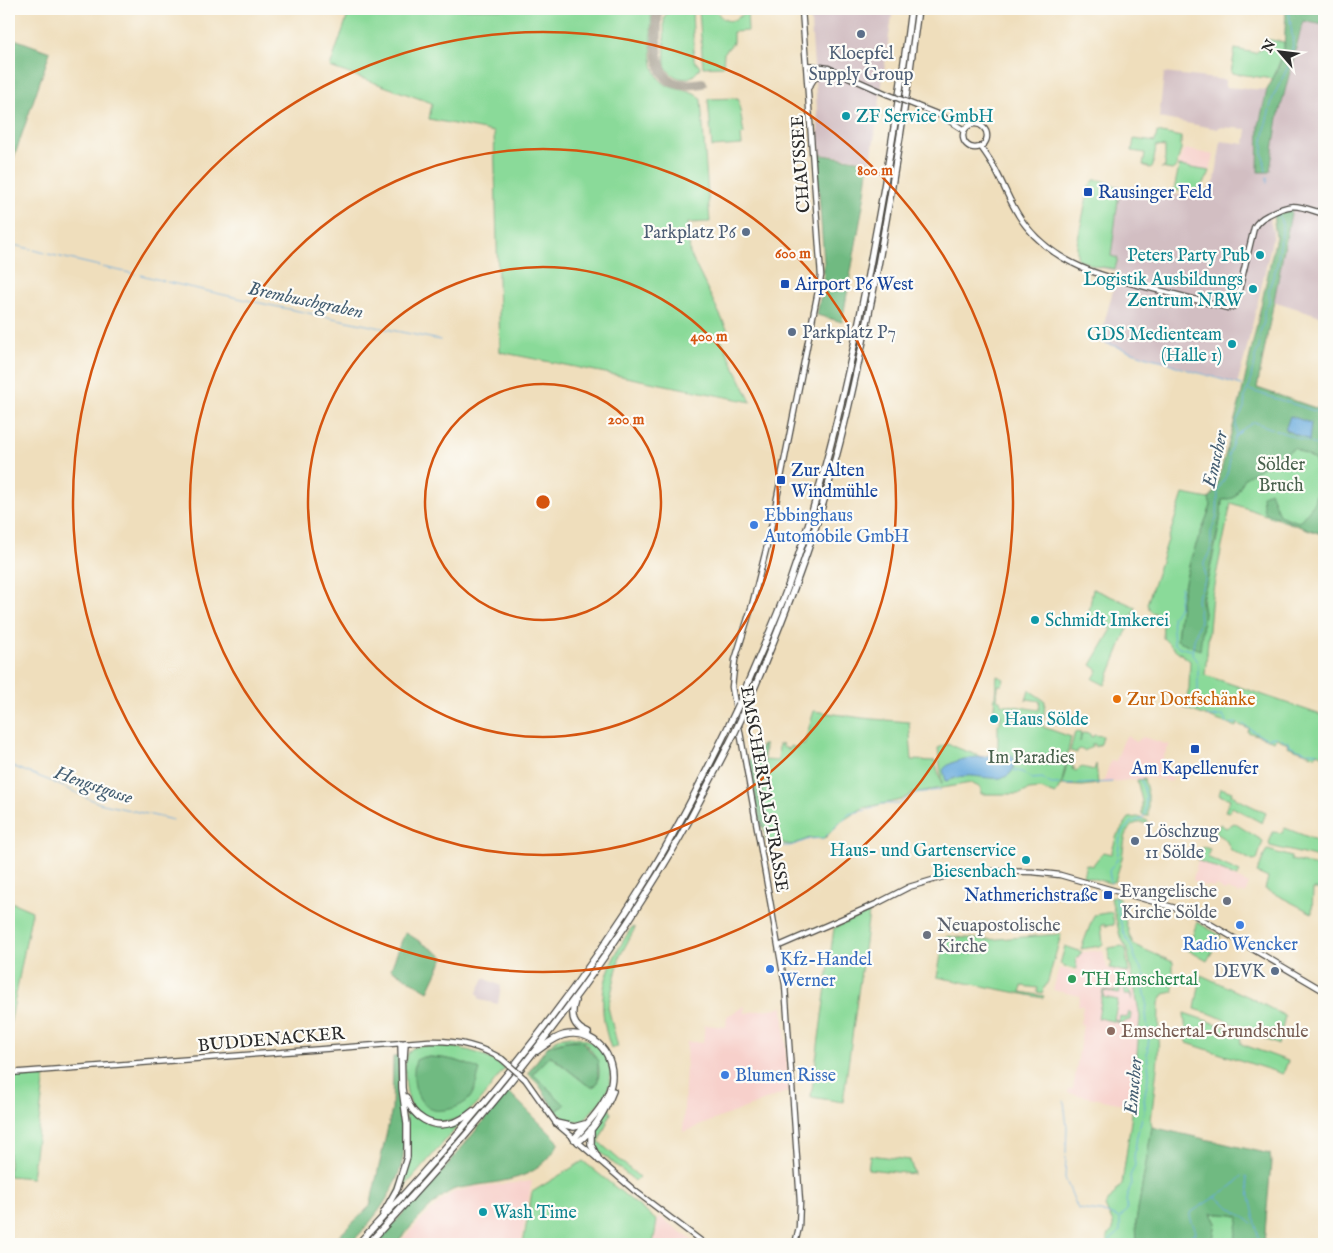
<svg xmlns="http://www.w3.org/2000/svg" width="1333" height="1253" font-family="'IM FELL English',serif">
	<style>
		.built { fill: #f7d0cb }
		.industrial { fill: #d2bec2 }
		.green { fill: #8ada99; stroke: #5a8262; fill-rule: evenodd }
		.forest { fill: #6fba81; stroke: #4d7256 }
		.water { fill: #69abdd; stroke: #4a6b84 }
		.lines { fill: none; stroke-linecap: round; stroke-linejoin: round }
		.stream { stroke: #69abdd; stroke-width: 1 }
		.taxiway { stroke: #8d8474; stroke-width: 10 }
		.secondary-casing { stroke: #484641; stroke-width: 7 }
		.highway-casing { stroke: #484641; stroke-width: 8 }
		.secondary { stroke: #fff; stroke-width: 4.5 }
		.highway { stroke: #fff; stroke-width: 5.5 }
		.secondary-bridge-casing { stroke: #484641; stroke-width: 7; stroke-linecap: butt }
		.highway-bridge-casing { stroke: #484641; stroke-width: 8; stroke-linecap: butt }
		.secondary-bridge { stroke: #fff; stroke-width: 4.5 }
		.highway-bridge { stroke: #fff; stroke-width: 5.5 }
		.ring { fill: none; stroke: #d5540f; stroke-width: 2.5 }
		.service-dot { fill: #5c6f8a; stroke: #fdfcf7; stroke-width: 2 }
		.culture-dot { fill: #0f9aa8; stroke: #fdfcf7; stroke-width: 2 }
		.transit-dot { fill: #1a4fb4; stroke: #fdfcf7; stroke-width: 2 }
		.shop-dot { fill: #3f7fe0; stroke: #fdfcf7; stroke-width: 2 }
		.food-dot { fill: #e8710a; stroke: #fdfcf7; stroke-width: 2 }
		.worship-dot { fill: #6b7280; stroke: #fdfcf7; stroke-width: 2 }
		.leisure-dot { fill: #2e9e5b; stroke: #fdfcf7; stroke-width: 2 }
		.education-dot { fill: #8d6e63; stroke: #fdfcf7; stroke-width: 2 }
		.labels { text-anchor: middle; stroke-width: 4.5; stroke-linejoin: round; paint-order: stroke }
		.service-label { font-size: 18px; fill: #4e5e75; stroke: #fdfcf7; text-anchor: end }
		.culture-label { font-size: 18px; fill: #0d838f; stroke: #fdfcf7; text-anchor: start }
		.street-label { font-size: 18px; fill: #2b2b2b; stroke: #fdfcf7 }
		.transit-label { font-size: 18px; fill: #164399; stroke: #fdfcf7; text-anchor: start }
		.park-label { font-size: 18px; fill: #48604c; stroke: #fdfcf7 }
		.shop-label { font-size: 18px; fill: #366cbe; stroke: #fdfcf7; text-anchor: start }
		.food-label { font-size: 18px; fill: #c56008; stroke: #fdfcf7; text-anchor: start }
		.worship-label { font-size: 18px; fill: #5b616d; stroke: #fdfcf7; text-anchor: end }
		.leisure-label { font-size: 18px; fill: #27864d; stroke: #fdfcf7; text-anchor: start }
		.education-label { font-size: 18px; fill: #785e54; stroke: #fdfcf7; text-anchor: start }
		.water-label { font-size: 19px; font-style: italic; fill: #445e72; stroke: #fdfcf7 }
		.centre { fill: #d5540f; stroke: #fdfcf7; stroke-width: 2.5 }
		.ring-label { font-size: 15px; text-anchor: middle; font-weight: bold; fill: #d5540f; stroke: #fdfcf7; stroke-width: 4.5; stroke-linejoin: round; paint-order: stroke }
	</style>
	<rect width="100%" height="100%" fill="#fdfcf7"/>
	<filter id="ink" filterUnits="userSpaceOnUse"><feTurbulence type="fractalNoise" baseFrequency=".02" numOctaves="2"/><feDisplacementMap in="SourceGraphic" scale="10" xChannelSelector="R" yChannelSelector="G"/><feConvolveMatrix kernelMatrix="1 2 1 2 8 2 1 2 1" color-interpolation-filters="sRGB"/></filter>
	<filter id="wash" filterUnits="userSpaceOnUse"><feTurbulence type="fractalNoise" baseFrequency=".0096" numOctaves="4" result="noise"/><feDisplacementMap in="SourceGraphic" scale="20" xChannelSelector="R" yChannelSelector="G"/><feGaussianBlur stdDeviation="1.12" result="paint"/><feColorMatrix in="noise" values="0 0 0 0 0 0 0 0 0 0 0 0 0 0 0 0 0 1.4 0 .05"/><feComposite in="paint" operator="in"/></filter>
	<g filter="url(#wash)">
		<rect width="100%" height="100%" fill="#efdebc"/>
		<path class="built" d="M1185 149 1214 155 1210 171 1179 166 1182 152Z
			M1127 735 1136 742 1143 737 1169 745 1157 770 1173 777 1171 782 1160 779 1148 778 1103 783 1111 760 1116 761 1123 742Z
			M1198 860 1249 884 1245 894 1241 892 1239 894 1234 892 1228 889 1224 891 1215 885 1214 888 1208 885 1207 887 1194 881 1193 879Z
			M1103 950 1107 968 1132 974 1140 1016 1133 1106 1068 1093V1090L1073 1089 1083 1025 1080 1024 1083 1006 1078 1005 1080 996 1053 990 1059 968 1077 972 1076 959 1082 952Z
			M745 1006V1013L783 1007 789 1091 683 1132 687 1042H703L705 1025 726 1027 727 1016Z
			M532 1181 521 1244H397L441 1201 454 1192 475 1187Z
			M659 1216 697 1244H654Z"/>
		<path class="industrial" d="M810 9H893L871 161 820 154Z
			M1303 21 1324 25V317L1273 301 1292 208 1269 217 1273 231V237L1245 356 1237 384 1099 342 1114 287 1118 283 1120 272 1095 267 1077 259V244L1090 184 1095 180H1101L1139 192 1196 196 1206 190 1215 181 1221 141 1245 144 1247 129 1219 127 1218 129 1159 118 1164 73 1225 80V87L1267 90 1259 125 1258 171 1269 172 1270 170 1278 118Z
			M484 978 501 986 498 1004 480 1000 477 992Z"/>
		<path class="green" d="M350 9H651C652 24 649 58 655 71 666 98 693 83 701 100L710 222 688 223 690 254 728 331 719 335 751 402 500 352 494 132 429 119 432 103 330 67Z
			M672 9H692L694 60 700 67C692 85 670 80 665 64L664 18 667 13Z
			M699 9 716 10C726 28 738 20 747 9L748 31 733 32V43L724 53 723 66 703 67Z
			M1265 39 1284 42V51L1273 79 1231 73 1235 49 1255 53 1263 48Z
			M738 98 744 134 741 135 742 145 712 147 708 99Z
			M1157 132 1181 137V149L1176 167 1172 170 1161 168 1165 167V147L1156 146 1153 166 1150 168 1143 165 1145 153 1132 151 1134 139 1155 142Z
			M1179 166 1210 171C1203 191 1193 193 1174 190Z
			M1094 180H1101L1128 191V193L1119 192 1111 256 1118 258 1115 269 1095 266 1077 259V244L1089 187Z
			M1257 388 1324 411V535L1231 503 1212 595 1205 675 1324 716V756L1317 753 1315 756 1287 746 1288 743 1276 738 1274 741 1248 732 1249 729 1237 724 1236 727 1184 708 1189 689 1190 661 1172 647 1163 638 1162 615 1151 612 1147 604 1183 494 1209 499 1211 506 1191 558 1182 594 1177 640 1204 613C1200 596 1205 590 1209 574 1214 550 1221 525 1222 500Z
			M1093 589 1136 607 1105 685 1093 679 1098 670 1091 665 1112 629 1088 617Z
			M997 676 1004 679 1002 685H998L997 699 1001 701V704L1039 710 1040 701 1027 699 1026 701 1029 690 1045 701 1043 727 1071 737 1062 782 1056 794 1039 789 1029 790 1020 794H981V788L971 783 924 791 914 793 901 800 863 808 842 821 824 839 810 838 792 845 766 841 761 809 764 760 778 761 779 744 783 745 782 747 789 749 790 746 798 748 800 743 804 744 814 711 862 718 909 722 912 760 935 761 942 785 938 748 947 744 982 757 998 753V724H1000L1001 715H997V717H993Z
			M1075 732 1081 733 1080 742 1082 733 1091 734 1090 736 1093 737 1094 735 1103 736 1101 744 1095 747V744H1092V747L1084 751 1080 749 1077 751V753L1070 751Z
			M1068 759 1073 760 1072 767 1075 768H1072V769L1076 771 1082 767 1094 770 1096 764 1098 784 1082 786 1062 785Z
			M1144 779 1148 795V816H1145L1142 814V801L1137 780Z
			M1221 788 1232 792 1231 796 1233 794 1235 796V798L1266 813 1262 823 1232 807 1229 812 1225 811 1230 799 1219 795Z
			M1138 817 1148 821V824C1124 817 1125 842 1122 858 1120 866 1117 874 1115 881L1110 883 1083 876 1086 864 1092 866 1103 852 1111 854 1117 835 1129 818Z
			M1234 823 1263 841 1257 860 1253 861 1231 850 1226 840 1215 833 1220 824 1226 828Z
			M1285 828 1321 842 1319 858 1270 846 1269 843 1273 832 1282 833Z
			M1203 847 1210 849 1207 857 1240 872 1237 877 1197 860Z
			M1268 850 1291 857V860L1322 867 1324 864V889H1313L1312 913 1265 889 1268 878 1257 873 1266 851Z
			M1116 896 1119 898 1130 937 1134 945 1173 962V992L1164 994 1159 1003 1158 1058 1151 1121 1152 1127 1136 1222 1137 1244H1108C1105 1239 1109 1234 1113 1230V1223L1105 1206 1122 1184 1132 1114 1140 1017 1127 948 1120 936 1111 898Z
			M9 901 32 911 9 1030Z
			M1112 912 1114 925 1105 926 1104 924 1101 925 1103 944 1100 946 1081 949 1094 915Z
			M869 913 843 1102 811 1097 834 928Z
			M1197 922 1221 936 1207 961 1186 949 1187 943H1190Z
			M632 927 635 928 620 956 608 1007 618 1047 611 1048C594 999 604 969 632 927Z
			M1060 934 1061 935 1048 981 1042 993 1037 992 1038 988 1022 986 1021 992 1044 996 1043 998 937 977 944 939 947 936 986 940Z
			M1065 946 1082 952 1076 959 1077 969 1064 967V965L1060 964Z
			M1122 946 1125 948 1129 973 1110 968 1112 963 1109 960 1108 948Z
			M1201 975 1249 997 1285 1016 1278 1045 1214 1015 1195 1009Z
			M1120 986 1126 987 1132 994V1000V995H1124L1125 988 1121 987 1119 994 1104 991 1103 997 1118 1000 1114 1020 1119 1021 1120 1016 1127 1018 1129 1012 1131 1014 1130 1020 1121 1023 1098 1018 1103 990 1114 992Z
			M1184 1013 1240 1032 1241 1044 1288 1061 1283 1074 1187 1043Z
			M570 1036C596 1038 616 1058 609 1086 605 1099 592 1110 584 1120 572 1125 565 1119 556 1111L565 1105 533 1074 549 1055 586 1084 596 1085C602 1072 599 1060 590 1049 588 1046 585 1042 582 1041 572 1037 556 1043 547 1047L559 1038Z
			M419 1046C452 1045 476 1048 505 1068 493 1082 483 1100 468 1112 451 1126 422 1126 411 1105 406 1094 405 1082 405 1071 405 1065 405 1057 409 1052 411 1048 415 1047 419 1046ZM423 1057C444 1057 460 1060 479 1070L470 1098Z
			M45 1075 32 1178 9 1176V1077Z
			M406 1105 432 1125 463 1120 394 1199 407 1167Z
			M609 1107 611 1113 599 1142 639 1177 635 1181 595 1148C588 1132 600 1120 609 1107Z
			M870 1155 910 1160 914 1174 868 1169Z
			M583 1161 657 1221 653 1244H523L532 1192Z
			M1211 1213 1233 1215 1240 1217 1234 1244H1212L1216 1223Z"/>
		<path class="forest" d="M1286 9H1324V25L1303 21 1278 118 1270 170 1269 172H1258L1259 125 1267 90 1277 71 1284 51Z
			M9 37 50 52 9 172Z
			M816 154 869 162 865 194 842 322 817 315 823 283 824 262Z
			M1292 208 1257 388 1324 411V529L1322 534 1264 512 1262 496 1270 491 1279 515 1299 522 1313 505 1320 480 1315 460 1294 448 1245 478 1234 498 1222 500 1221 515 1207 582 1201 600 1204 613 1200 650 1177 640 1182 594 1191 558 1211 506 1209 499 1216 489 1241 397 1276 237 1273 215Z
			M762 745H765L761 800 763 827 761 828 748 761Z
			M405 932 444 957 428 991 391 969Z
			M581 1040 598 1061V1080L596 1085 592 1087 586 1084 550 1055 533 1074 565 1105 556 1111 539 1085 528 1073 547 1047 565 1041Z
			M399 1056C399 1076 399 1095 401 1114 402 1125 405 1138 404 1149 401 1186 375 1219 350 1244H331L370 1206 392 1109 393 1057Z
			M423 1057C444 1057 460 1060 480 1070 477 1078 475 1093 469 1099 463 1105 453 1109 445 1110 442 1110 437 1111 434 1110 414 1104 411 1076 416 1060Z
			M508 1091 559 1142C542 1177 512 1180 478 1185 471 1187 461 1187 455 1189 437 1196 409 1230 395 1244H374L441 1173Z
			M1152 1127 1270 1154 1271 1162 1264 1244H1234L1239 1217 1233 1215 1211 1213 1216 1223 1212 1244H1137L1136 1222Z"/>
		<path class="water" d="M1290 416 1311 423 1309 442 1307 439 1285 430Z
			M1003 755H1010L1014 758C1017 790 981 774 965 776 958 776 952 780 946 781L943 770C953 756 986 757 1003 755Z"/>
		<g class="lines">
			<path class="stream" d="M1266 171 1263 155V142L1266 123 1273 97 1290 63 1293 44 1289 9
				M1267 177V183
				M9 244 31 249
				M34 250 45 253
				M48 254 99 266
				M102 267 135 274
				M141 275 164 281
				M167 282 269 305 440 340
				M1101 341 1150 358 1166 361 1178 367 1241 385
				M1249 390 1324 414
				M1235 437 1243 429 1254 422 1324 448
				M1181 587 1179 601 1180 605 1172 617 1174 643 1179 647 1191 650
				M1192 708 1198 693V663L1192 654 1194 640 1200 620 1197 599 1205 580 1204 563 1211 549V532L1217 516 1218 490 1227 474 1230 459 1228 456 1236 434V422L1244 408 1245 395 1250 385 1252 371 1255 364V356L1259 348 1260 332 1264 322V311L1269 302V289L1277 265 1282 233V223L1278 214
				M1207 715 1209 717
				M1220 716H1223L1225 718
				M1210 717 1219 716
				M1225 719 1226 723 1228 724
				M1229 724 1237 723
				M1243 724 1248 728
				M1249 728 1259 735
				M1260 735 1267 738
				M1269 738 1277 737
				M1281 738 1285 741
				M1287 741 1289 745 1298 749
				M1299 749 1306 752
				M1308 752 1317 753
				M9 765 48 780 99 803 173 820
				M1013 770 1022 772 1032 779 1042 778 1051 784H1059
				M1064 785 1112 782
				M782 846H790L810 839 824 838 849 814 874 808 882 804H899L916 793 940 790
				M1111 883 1109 871 1117 860 1120 838 1124 830 1132 822 1142 819 1145 814 1146 796 1141 780
				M1064 1101 1067 1127 1066 1154
				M1066 1157 1065 1178 1078 1209 1107 1213 1119 1218
				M1246 1176 1258 1235
				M1216 1197 1252 1223
				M1188 1243 1191 1235 1196 1233C1195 1226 1189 1219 1190 1213L1232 1186 1242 1176
				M1111 1244 1110 1240 1120 1232V1218L1127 1210 1126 1200 1131 1185 1130 1176 1135 1165 1134 1157 1137 1136 1145 1107 1144 1099 1149 1073 1147 1054 1149 1038 1146 1014 1147 1002 1143 984 1145 975 1136 960 1131 946 1123 932 1115 897
				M1257 1244 1259 1242 1258 1236"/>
			<path class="taxiway" d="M657 9C658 30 651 75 675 83 684 86 694 84 702 83"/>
		</g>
	</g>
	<g filter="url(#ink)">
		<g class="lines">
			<defs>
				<path id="secondary" d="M807 65 828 68 887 94
					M808 72 832 70
					M809 87 814 79 822 73
					M917 106 942 116 964 130
					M963 136a12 12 0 1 1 24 0a12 12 0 1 1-24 0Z
					M981 147C986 154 991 161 995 169 1006 189 1012 209 1026 226 1057 265 1101 276 1146 287 1173 294 1201 301 1228 308L1233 307 1236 303 1254 228C1257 221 1262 218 1268 215 1294 201 1298 206 1324 214
					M779 946 876 904 909 887 953 874 979 871 1033 872 1060 875 1172 907 1193 914 1324 991
					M9 1073 429 1041C456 1040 479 1045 502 1059
					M525 1079 556 1123 635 1191 705 1244
					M795 1244 799 1227 800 1202 785 985 732 687 735 660 752 605 769 538 821 276 802 9"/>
				<path id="highway" d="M739 704C756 662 776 621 791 578 828 471 853 360 873 248 888 169 901 89 911 9
					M742 717C771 650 798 583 820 513 840 449 854 384 868 318 888 216 905 112 918 9
					M575 1001C570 1016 573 1027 588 1033
					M537 1051C546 1045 553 1038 564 1035 594 1028 617 1056 611 1084 607 1105 587 1123 574 1139
					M404 1058 405 1043
					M406 1097C412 1117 432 1129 452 1123 460 1121 467 1116 473 1111
					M556 1123 574 1127 585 1124
					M591 1129V1145L599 1160
					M578 1142C594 1130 606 1109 613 1091
					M383 1214 397 1189 407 1157V1124L402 1088 401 1043
					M358 1244C465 1130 568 1008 650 874 680 824 706 773 731 721
					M368 1244C471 1134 569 1017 649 889 681 839 707 787 734 734"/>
			</defs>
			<use href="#secondary" class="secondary-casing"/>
			<use href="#highway" class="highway-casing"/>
			<use href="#secondary" class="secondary"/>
			<use href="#highway" class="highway"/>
			<defs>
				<path id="secondary-bridge" d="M887 94 917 106
					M502 1059 525 1079"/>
				<path id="highway-bridge" d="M731 721 739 704
					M734 734 742 717"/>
			</defs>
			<use href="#secondary-bridge" class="secondary-bridge-casing"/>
			<use href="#highway-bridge" class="highway-bridge-casing"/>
			<use href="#secondary-bridge" class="secondary-bridge"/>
			<use href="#highway-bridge" class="highway-bridge"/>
		</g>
	</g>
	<g class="ring">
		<circle cx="543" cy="502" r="118"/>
		<circle cx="543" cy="502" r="235"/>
		<circle cx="543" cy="502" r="353"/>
		<circle cx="543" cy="502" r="470"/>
	</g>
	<g class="service-dot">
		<circle cx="861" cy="34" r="5"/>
		<circle cx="746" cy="232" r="5"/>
		<circle cx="792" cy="332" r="5"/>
		<circle cx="1135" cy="841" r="5"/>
		<circle cx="1275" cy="971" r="5"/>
	</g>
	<g class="culture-dot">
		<circle cx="846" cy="116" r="5"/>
		<circle cx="1260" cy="255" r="5"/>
		<circle cx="1253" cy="289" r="5"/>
		<circle cx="1232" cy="344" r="5"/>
		<circle cx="1035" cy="620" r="5"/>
		<circle cx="994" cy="719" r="5"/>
		<circle cx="1026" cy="860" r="5"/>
		<circle cx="483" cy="1212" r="5"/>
	</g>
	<g class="transit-dot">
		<rect x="1083" y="187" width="10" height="10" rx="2.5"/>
		<rect x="780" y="279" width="10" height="10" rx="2.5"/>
		<rect x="776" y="475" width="10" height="10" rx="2.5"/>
		<rect x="1190" y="744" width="10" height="10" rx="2.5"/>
		<rect x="1103" y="890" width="10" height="10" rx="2.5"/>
	</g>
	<g class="shop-dot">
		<circle cx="754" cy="525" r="5"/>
		<circle cx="1240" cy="925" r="5"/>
		<circle cx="770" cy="969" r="5"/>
		<circle cx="725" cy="1075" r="5"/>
	</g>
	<circle class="food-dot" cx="1117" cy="699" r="5"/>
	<g class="worship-dot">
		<circle cx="1227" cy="901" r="5"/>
		<circle cx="927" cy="935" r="5"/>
	</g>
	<circle class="leisure-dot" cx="1072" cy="979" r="5"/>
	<circle class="education-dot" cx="1111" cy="1031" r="5"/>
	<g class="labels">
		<g class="service-label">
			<text x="861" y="59" text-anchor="middle">Kloepfel<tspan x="861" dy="21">Supply Group</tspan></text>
			<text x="736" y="238">Parkplatz P6</text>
			<text x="802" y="338" text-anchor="start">Parkplatz P7</text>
			<text x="1145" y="837" text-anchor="start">Löschzug<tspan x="1145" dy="21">11 Sölde</tspan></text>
			<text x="1265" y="977">DEVK</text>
		</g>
		<g class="culture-label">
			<text x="856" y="122">ZF Service GmbH</text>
			<text x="1250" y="261" text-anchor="end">Peters Party Pub</text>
			<text x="1243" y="285" text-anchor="end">Logistik Ausbildungs<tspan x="1243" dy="21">Zentrum NRW</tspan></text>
			<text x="1222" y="340" text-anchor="end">GDS Medienteam<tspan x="1222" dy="21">(Halle 1)</tspan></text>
			<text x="1045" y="626">Schmidt Imkerei</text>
			<text x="1004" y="725">Haus Sölde</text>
			<text x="1016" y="856" text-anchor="end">Haus- und Gartenservice<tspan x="1016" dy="21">Biesenbach</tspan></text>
			<text x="493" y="1218">Wash Time</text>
		</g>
		<g class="street-label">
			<text transform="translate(800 164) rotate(-94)" y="6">CHAUSSEE</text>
			<text transform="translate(765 789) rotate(80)" y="6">EMSCHERTALSTRASSE</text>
			<text transform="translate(271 1039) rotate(-5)" y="6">BUDDENACKER</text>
		</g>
		<g class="transit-label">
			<text x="1098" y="198">Rausinger Feld</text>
			<text x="795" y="290">Airport P6 West</text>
			<text x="791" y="476">Zur Alten<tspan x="791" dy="21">Windmühle</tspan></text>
			<text x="1195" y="774" text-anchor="middle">Am Kapellenufer</text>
			<text x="1098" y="901" text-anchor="end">Nathmerichstraße</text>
		</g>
		<g class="park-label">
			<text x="1281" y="470">Sölder<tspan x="1281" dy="21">Bruch</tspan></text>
			<text x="1031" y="763">Im Paradies</text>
		</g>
		<g class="shop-label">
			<text x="764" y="521">Ebbinghaus<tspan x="764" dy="21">Automobile GmbH</tspan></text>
			<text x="1240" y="950" text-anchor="middle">Radio Wencker</text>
			<text x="780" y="965">Kfz-Handel<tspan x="780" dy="21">Werner</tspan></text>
			<text x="735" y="1081">Blumen Risse</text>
		</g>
		<g class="food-label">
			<text x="1127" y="705">Zur Dorfschänke</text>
		</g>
		<g class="worship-label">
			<text x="1217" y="897">Evangelische<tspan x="1217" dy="21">Kirche Sölde</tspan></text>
			<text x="937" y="931" text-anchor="start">Neuapostolische<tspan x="937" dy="21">Kirche</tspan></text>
		</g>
		<g class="leisure-label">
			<text x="1082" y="985">TH Emschertal</text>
		</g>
		<g class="education-label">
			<text x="1121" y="1037">Emschertal-Grundschule</text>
		</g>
		<g class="water-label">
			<text transform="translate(306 299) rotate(12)" y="7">Brembuschgraben</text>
			<text transform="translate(1214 459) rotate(-77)" y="7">Emscher</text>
			<text transform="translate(94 784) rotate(19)" y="7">Hengstgosse</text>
			<text transform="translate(1132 1086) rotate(-85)" y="7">Emscher</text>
		</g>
	</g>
	<circle cx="543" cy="502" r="8" class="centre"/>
	<g class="ring-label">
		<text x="875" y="175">800 m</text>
		<text x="793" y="258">600 m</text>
		<text x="709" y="341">400 m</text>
		<text x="626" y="424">200 m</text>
	</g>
	<rect width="1333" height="1253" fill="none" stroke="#fdfcf7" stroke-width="30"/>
	<g transform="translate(1280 52) rotate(298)" stroke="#fdfcf7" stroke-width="4" paint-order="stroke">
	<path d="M0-4L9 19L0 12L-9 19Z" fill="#2b2b2b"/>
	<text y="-8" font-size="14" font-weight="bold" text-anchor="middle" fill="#2b2b2b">N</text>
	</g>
</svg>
